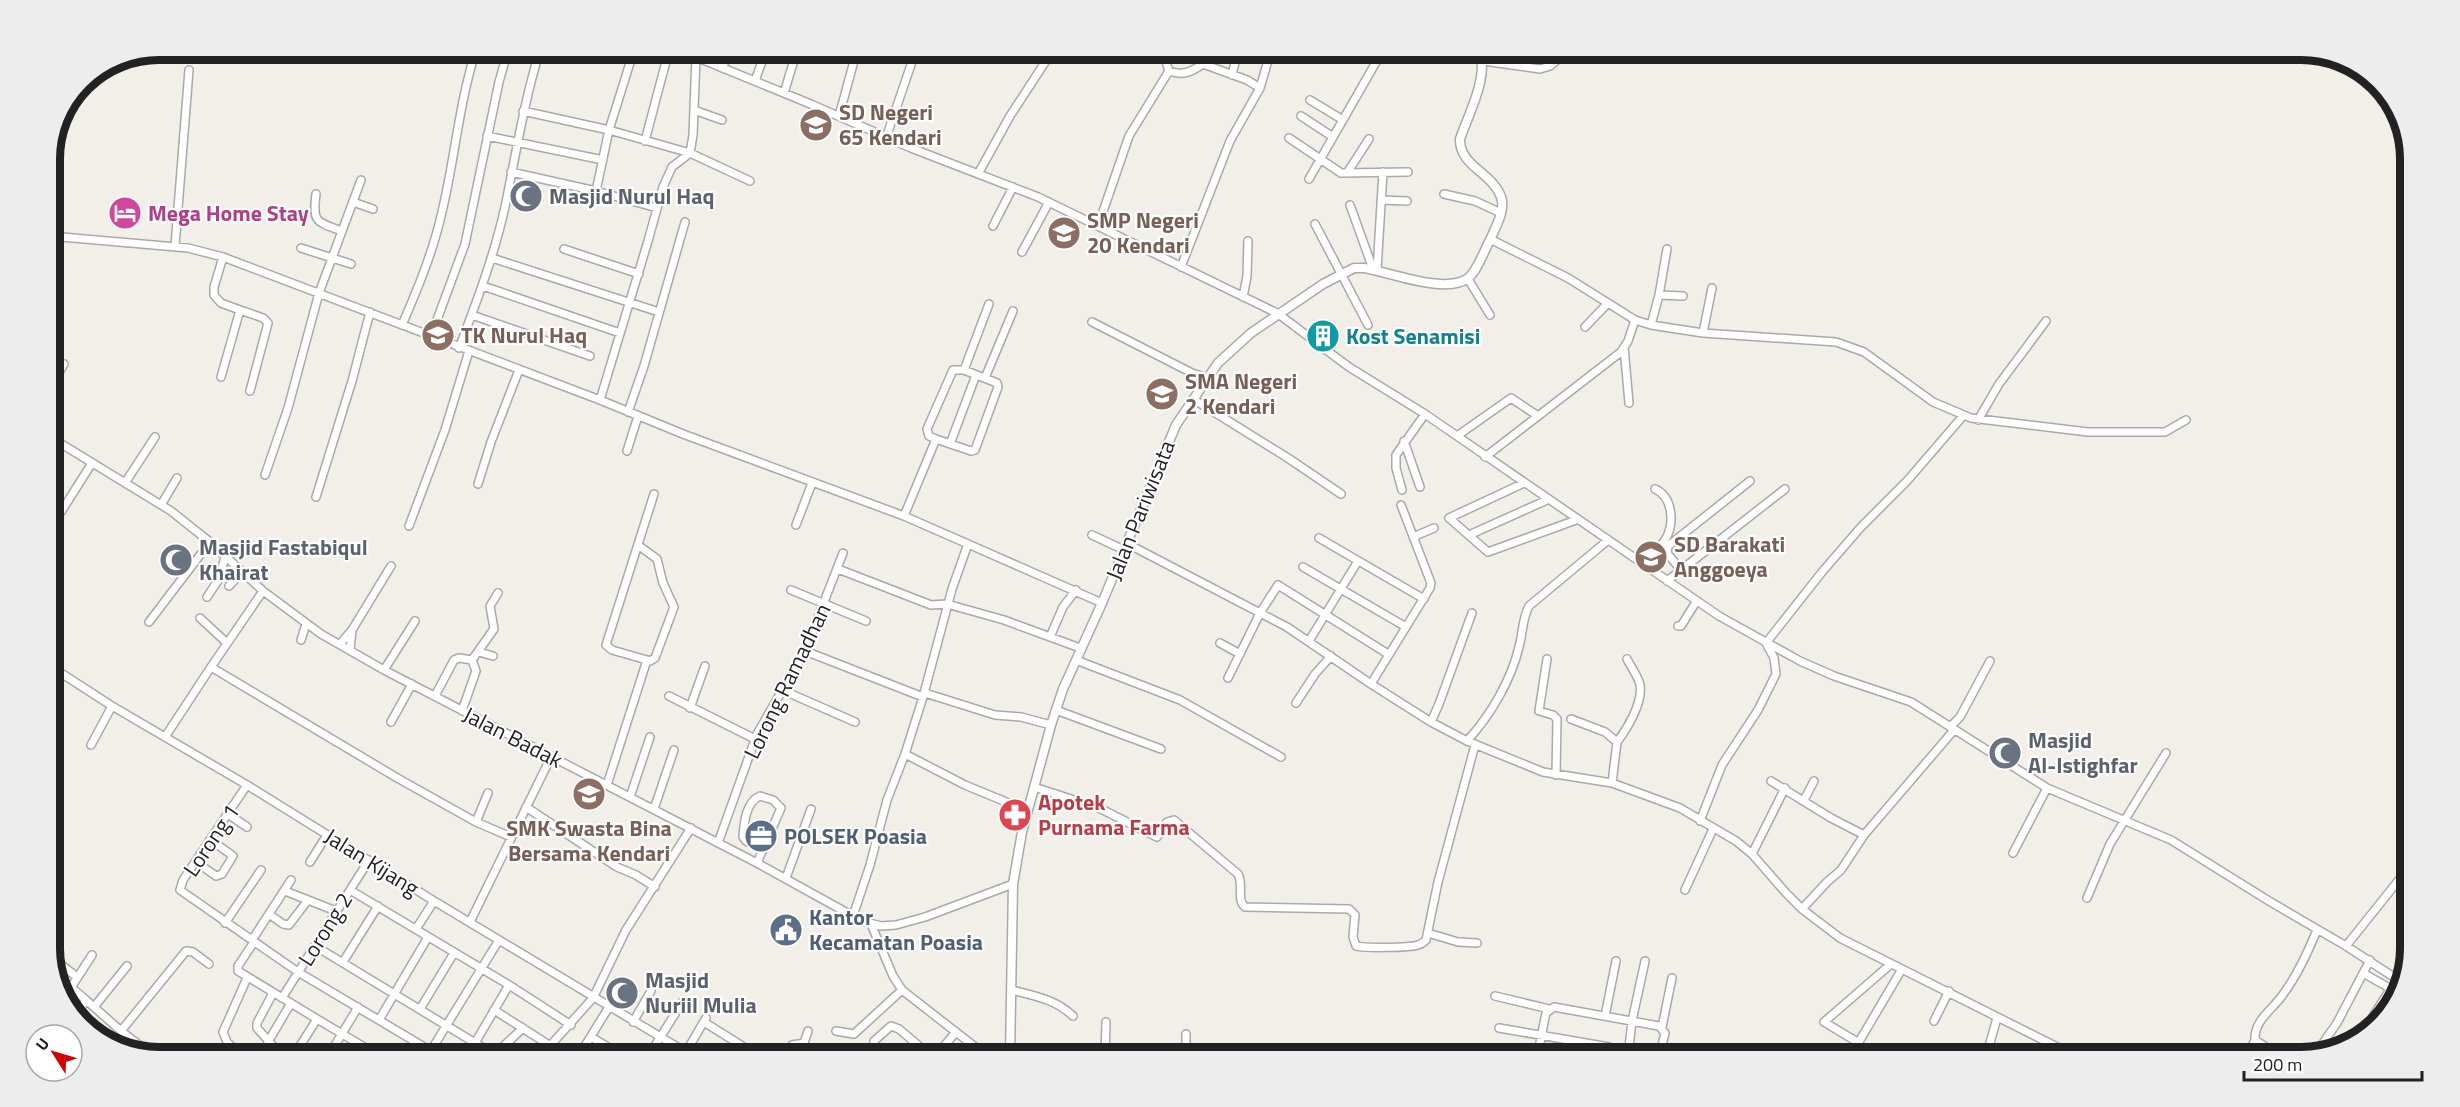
<svg xmlns="http://www.w3.org/2000/svg" width="2460" height="1107" font-family="'Titillium Web',sans-serif">
	<style>
		.lines { fill: none; stroke-linecap: round; stroke-linejoin: round }
		.minor-casing { stroke: #a9a9a9; stroke-width: 10 }
		.tertiary-casing { stroke: #a9a9a9; stroke-width: 11 }
		.minor { stroke: #fff; stroke-width: 7 }
		.tertiary { stroke: #fff; stroke-width: 8 }
		.labels { text-anchor: middle; stroke-width: 4.5; stroke-linejoin: round; paint-order: stroke }
		.education-label { font-size: 22px; font-weight: bold; fill: #785e54; stroke: #fff; text-anchor: start }
		.worship-label { font-size: 22px; font-weight: bold; fill: #5b616d; stroke: #fff; text-anchor: start }
		.hotel-label { font-size: 22px; font-weight: bold; fill: #b23c85; stroke: #fff; text-anchor: start }
		.culture-label { font-size: 22px; font-weight: bold; fill: #0d838f; stroke: #fff; text-anchor: start }
		.street-label { font-size: 22px; fill: #222; stroke: #fff }
		.health-label { font-size: 22px; font-weight: bold; fill: #be3a42; stroke: #fff; text-anchor: start }
		.service-label { font-size: 22px; font-weight: bold; fill: #4e5e75; stroke: #fff; text-anchor: start }
		.rim { fill: none; stroke: #222; stroke-width: 8 }
	</style>
	<rect width="100%" height="100%" fill="#f2efe9"/>
	<g class="lines">
		<defs>
			<path id="minor" d="M679 50 813 105 911 148 1038 197 1277 313 1349 367 1425 414 1719 616 1800 661 1834 676 1911 702 2047 788 2171 840 2269 901 2346 946 2403 983
				M1082 50 1089 53
				M1483 61 1540 69 1550 66 1569 50
				M722 68 730 50
				M1169 71C1183 76 1191 72 1203 64L1247 80 1260 88
				M1232 75 1238 50
				M755 81 766 50
				M784 93 797 50
				M1310 100 1343 120
				M694 110 722 120
				M523 111 609 130 690 153 693 135 696 57 698 50
				M839 116 857 50
				M1301 116 1333 137
				M487 136 603 160
				M886 138 916 50
				M1289 138 1341 173 1408 172
				M645 141 669 50
				M511 172 596 191 657 208
				M1347 173 1369 139
				M978 174 1010 116 1053 50
				M1309 179 1383 50
				M596 191 609 130 634 50
				M316 194C312 223 317 222 342 231
				M1444 194 1475 201 1501 213
				M1381 200 1407 201
				M353 202 373 209
				M1350 205 1373 269
				M1315 224 1368 325
				M993 226 1013 187
				M1098 226 1129 136 1169 71 1163 53 1158 50
				M50 236 188 248 223 257 600 400 683 434 904 516 968 544 952 589 923 697 905 754 887 800 870 865 853 916
				M175 246 189 70
				M301 248 351 264
				M564 249 639 274
				M1022 252 1049 202
				M492 258 659 312
				M1181 267 1230 141 1260 88 1271 50
				M1377 270 1383 172
				M1468 279 1490 315
				M483 286 620 333
				M1659 295 1683 296
				M1243 297 1247 276 1248 241
				M240 310 263 318 268 323 250 391
				M472 315 590 356
				M1635 320 1651 325 1703 333 1712 288
				M1092 322 1192 373 1207 378
				M402 325C418 288 433 252 442 212 455 158 459 103 476 50
				M1651 325 1659 295 1667 249
				M1585 327 1608 303
				M1703 333 1836 342 1864 352 1933 402 1971 418 2088 432H2165L2186 420
				M431 336 465 244 499 82 508 50
				M1624 347 1629 403
				M459 348C477 301 494 256 505 207 516 154 524 101 540 50
				M964 370 989 304
				M221 377 240 310 221 303 214 295V287L223 257
				M985 378 1013 311
				M50 388 64 364
				M1193 399 1288 458 1341 494
				M600 400 648 241 663 187 672 167 690 153 750 181
				M628 412 644 366 685 222
				M1978 420 1999 384 2046 321
				M1457 436 1511 398 1538 416
				M50 437 171 511 210 542 263 591 321 634 384 670 757 863 862 921 881 926 896 925 925 917 1013 884
				M1404 441 1420 487
				M950 444 976 375
				M627 451 638 416
				M1485 457 1621 352 1628 341 1635 320 1568 278 1490 239
				M265 475 288 408 319 293 361 180
				M125 483 155 437
				M1524 483 1449 518 1488 552 1576 520
				M478 484 491 442 519 370
				M1402 490 1396 468V455L1425 414
				M316 497 352 381 370 312
				M161 505 177 478
				M904 516 936 439 971 451 975 450 998 387 997 383 964 370H953L927 429 929 436 936 439
				M50 518H56L61 512 92 463
				M796 525 812 483
				M409 526 445 430 469 351
				M1092 535 1124 550
				M1469 535 1547 500
				M1413 537 1434 528
				M1319 538 1424 599
				M1126 543 1287 627 1371 684 1431 722 1467 741 1543 772 1612 783 1680 808 1736 841 1752 854 1786 893 1802 909 1840 938 2077 1057
				M968 544 1102 603
				M1640 563C1649 556 1659 549 1665 540 1675 524 1673 497 1655 489
				M1303 567 1406 627
				M838 569 931 605 947 604 1004 620 1080 648
				M1681 570 1667 553 1668 546 1750 481
				M1667 581 1785 489
				M229 586 242 572
				M791 590 866 621
				M263 591 211 667 399 779 476 822 511 837
				M207 597 219 579 225 557
				M200 618 227 643
				M149 622 210 542
				M1678 626H1681L1696 602
				M1050 637 1063 607 1076 590
				M301 640 306 624
				M1309 641 1358 561
				M1220 643 1240 654
				M340 644 352 630
				M350 650 352 630 391 566
				M805 651 923 697
				M479 652 493 656
				M1547 659 1539 711 1553 715 1557 719 1556 775
				M647 660 612 650 606 645 654 494
				M1076 660 1180 700 1281 757
				M50 666 112 706 247 785 434 901 694 1057
				M384 670 415 621
				M1228 678 1260 613 1278 585 1388 654
				M1371 684 1430 588 1431 583 1401 505
				M50 690 59 672
				M782 690 855 722
				M925 693 995 715 1021 717 1051 725
				M435 696 454 660 459 658 472 660
				M669 696 755 739
				M1296 703 1315 674 1331 656
				M690 708 705 666
				M1056 710 1161 749
				M462 711 476 671 472 660 494 629 490 606 498 593
				M1571 719 1605 732 1617 742 1612 783
				M391 722 412 684
				M1431 722 1439 704 1472 613
				M1950 727 1960 717 1990 661
				M165 737 211 667
				M1467 741C1490 716 1511 681 1519 647 1523 633 1522 619 1529 606L1607 541
				M1617 742C1627 729 1643 703 1640 685 1638 676 1631 667 1627 659
				M91 745 112 706
				M905 754 965 785 1028 811
				M1771 781 1831 818 1864 835
				M247 785 183 880 180 890 298 972 441 1057
				M607 785 647 660 650 661 655 658 674 607 663 583 657 559 638 545
				M1034 787 1099 808 1157 837 1167 822 1174 820 1238 874C1244 885 1236 899 1245 907L1349 909 1355 915 1353 937 1356 946C1364 948 1409 948 1418 945 1422 944 1423 943 1426 940L1438 882 1475 745
				M630 797 650 737
				M1804 800 1814 781
				M526 807 617 867 636 875 655 887
				M654 809 674 750
				M228 814 247 827
				M1700 821 1722 765 1758 710 1776 674 1774 658 1766 643 1822 572 1861 527 1907 481 1963 416
				M476 822 488 793
				M718 843 757 734 805 651 843 553
				M2013 853 2047 788
				M1752 854 1785 788
				M196 862 216 876 222 874 233 856 211 840
				M310 862 327 835
				M757 863 781 808 773 800 760 796C746 802 744 822 743 837L746 841 762 849
				M786 878 811 809
				M350 890 509 985 475 1043
				M1685 890 1713 829
				M285 891 336 911
				M2087 898 2110 844 2166 753
				M1802 909 1827 882 1841 870 1864 835 1954 730
				M269 914 283 924 289 925 308 900
				M470 922 551 757
				M225 923 261 870
				M871 924 893 976 902 990 988 1057
				M416 929 434 901
				M1428 933 1458 942 1477 943
				M252 940 291 880
				M254 942 238 966V971L317 1019
				M315 946 495 1055
				M2346 946 2410 866
				M50 956 77 977
				M343 962 378 906
				M2363 973 2400 994
				M509 985 571 1025
				M1012 990C1035 996 1055 999 1073 1016
				M273 993 257 1023V1028L283 1057
				M1495 996 1549 1009
				M282 998 369 860
				M86 1000 73 989 72 986 92 955
				M94 1007 127 966
				M420 1009 454 953
				M494 1010 568 1057
				M76 1015 86 1000 121 1031 186 951 193 952 209 964
				M1605 1016 1616 961
				M379 1020 428 937
				M1934 1021 1949 991
				M633 1022 651 991
				M704 1022 747 1049
				M1662 1027 1672 978
				M1499 1028 1609 1047
				M121 1031 143 1048 167 1057
				M836 1031 854 1034 902 990
				M591 1037 625 1057
				M2358 1040 2391 988
				M268 1042 291 1003
				M1859 1043 1824 1022 1891 964
				M1812 1050 1837 1057
				M879 1051 874 1047V1041L891 1026 899 1029 932 1057
				M686 1052 706 1018
				M2316 1053 2337 1023 2370 960
				M1487 1055 1498 1057
				M242 1057 227 1042 223 1032 247 978
				M293 1057 317 1019 381 1057
				M328 1057 358 1007
				M427 1057 499 940
				M492 1057 523 1028
				M540 1057 593 998 626 930 691 828
				M578 1057 609 1007
				M648 1057 683 1001
				M787 1057 792 1045 804 1043 808 1031
				M873 1057 879 1051 886 1057
				M935 1057 955 1033
				M1105 1057 1106 1022
				M1186 1057V1034
				M1378 1057 1383 1048
				M1537 1057 1546 1013 1554 1007 1659 1026 1665 1033 1659 1057
				M1628 1057 1632 1021 1645 961
				M1850 1057 1902 969
				M1986 1057 1997 1018
				M2247 1057 2255 1040
				M2281 1057 2255 1040C2254 1019 2274 1009 2284 993 2298 974 2308 952 2317 930"/>
			<path id="tertiary" d="M1010 1057 1013 884 1022 832 1051 725 1063 689 1102 603 1176 425 1218 363 1251 333 1323 284 1354 268H1364C1390 272 1443 294 1467 279 1477 272 1484 251 1490 240 1495 228 1506 210 1501 197 1493 173 1459 166 1460 139 1468 115 1491 73 1478 50"/>
		</defs>
		<use href="#minor" class="minor-casing"/>
		<use href="#tertiary" class="tertiary-casing"/>
		<use href="#minor" class="minor"/>
		<use href="#tertiary" class="tertiary"/>
	</g>
	<defs>
		<symbol id="school-disc" viewBox="-11 -11 22 22"><circle r="9.5" fill="#8d6e63" stroke="#fff"/><path d="M0-5L7-2L0 1L-7-2ZM-4 1L0 2.5L4 1V4Q0 6-4 4Z" fill="#fff"/></symbol>
		<symbol id="mosque-disc" viewBox="-11 -11 22 22"><circle r="9.5" fill="#6b7280" stroke="#fff"/><path d="M3.5-4.9A6 6 0 1 0 3.5 4.9A5 5 0 1 1 3.5-4.9Z" fill="#fff"/></symbol>
		<symbol id="hotel-disc" viewBox="-11 -11 22 22"><circle r="9.5" fill="#d1479c" stroke="#fff"/><path d="M-6-4.5h1.5V1H6V5H4.5V3h-9V5H-6ZM-4 0a1.8 1.8 0 1 1 3.6 0ZM.5 0V-2.5h3Q6-2.5 6 0Z" fill="#fff"/></symbol>
		<symbol id="building-disc" viewBox="-11 -11 22 22"><circle r="9.5" fill="#0f9aa8" stroke="#fff"/><path d="M-4-6H4V6H1V3H-1V6H-4ZM-2.5-4.3h1.7v1.8h-1.7ZM.8-4.3h1.7v1.8H.8ZM-2.5-1h1.7V.8h-1.7ZM.8-1h1.7V.8H.8Z" fill="#fff"/></symbol>
		<symbol id="pharmacy-disc" viewBox="-11 -11 22 22"><circle r="9.5" fill="#e0444e" stroke="#fff"/><path d="M-2-6h4v4h4v4h-4v4h-4v-4h-4v-4h4Z" fill="#fff"/></symbol>
		<symbol id="office-disc" viewBox="-11 -11 22 22"><circle r="9.5" fill="#5c6f8a" stroke="#fff"/><path d="M-6-3h4V-5.5h4V-3h4V5H-6ZM-1-4.5V-3h2v-1.5ZM-6 0V1H6V0Z" fill="#fff"/></symbol>
		<symbol id="civic-disc" viewBox="-11 -11 22 22"><circle r="9.5" fill="#5c6f8a" stroke="#fff"/><path d="M-.6-6.5H3V-4.5H.6V-3L4-1V1h2V6H-6V1h2V-1L-.6-3ZM-1.2 2.5V6h2.4V2.5Z" fill="#fff"/></symbol>
	</defs>
	<g fill-rule="evenodd">
		<use href="#school-disc" x="797" y="106" width="38" height="38"/>
		<use href="#mosque-disc" x="507" y="177" width="38" height="38"/>
		<use href="#hotel-disc" x="106" y="194" width="38" height="38"/>
		<use href="#school-disc" x="1045" y="214" width="38" height="38"/>
		<use href="#school-disc" x="419" y="316" width="38" height="38"/>
		<use href="#building-disc" x="1304" y="317" width="38" height="38"/>
		<use href="#school-disc" x="1143" y="375" width="38" height="38"/>
		<use href="#school-disc" x="1632" y="538" width="38" height="38"/>
		<use href="#mosque-disc" x="157" y="541" width="38" height="38"/>
		<use href="#mosque-disc" x="1986" y="734" width="38" height="38"/>
		<use href="#school-disc" x="570" y="775" width="38" height="38"/>
		<use href="#pharmacy-disc" x="996" y="796" width="38" height="38"/>
		<use href="#office-disc" x="742" y="817" width="38" height="38"/>
		<use href="#civic-disc" x="767" y="911" width="38" height="38"/>
		<use href="#mosque-disc" x="603" y="974" width="38" height="38"/>
	</g>
	<g class="labels">
		<g class="education-label">
			<text x="839" y="120">SD Negeri<tspan x="839" dy="25">65 Kendari</tspan></text>
			<text x="1087" y="228">SMP Negeri<tspan x="1087" dy="25">20 Kendari</tspan></text>
			<text x="461" y="343">TK Nurul Haq</text>
			<text x="1185" y="389">SMA Negeri<tspan x="1185" dy="25">2 Kendari</tspan></text>
			<text x="1674" y="552">SD Barakati<tspan x="1674" dy="25">Anggoeya</tspan></text>
			<text x="589" y="836" text-anchor="middle">SMK Swasta Bina<tspan x="589" dy="25">Bersama Kendari</tspan></text>
		</g>
		<g class="worship-label">
			<text x="549" y="204">Masjid Nurul Haq</text>
			<text x="199" y="555">Masjid Fastabiqul<tspan x="199" dy="25">Khairat</tspan></text>
			<text x="2028" y="748">Masjid<tspan x="2028" dy="25">Al-Istighfar</tspan></text>
			<text x="645" y="988">Masjid<tspan x="645" dy="25">Nuriil Mulia</tspan></text>
		</g>
		<g class="hotel-label">
			<text x="148" y="221">Mega Home Stay</text>
		</g>
		<g class="culture-label">
			<text x="1346" y="344">Kost Senamisi</text>
		</g>
		<g class="street-label">
			<text transform="translate(1140 510) rotate(-68)" y="8">Jalan Pariwisata</text>
			<text transform="translate(787 681) rotate(-64)" y="8">Lorong Ramadhan</text>
			<text transform="translate(513 737) rotate(27)" y="8">Jalan Badak</text>
			<text transform="translate(211 840) rotate(-56)" y="8">Lorong 1</text>
			<text transform="translate(372 862) rotate(32)" y="8">Jalan Kijang</text>
			<text transform="translate(325 929) rotate(-58)" y="8">Lorong 2</text>
		</g>
		<g class="health-label">
			<text x="1038" y="810">Apotek<tspan x="1038" dy="25">Purnama Farma</tspan></text>
		</g>
		<g class="service-label">
			<text x="784" y="844">POLSEK Poasia</text>
			<text x="809" y="925">Kantor<tspan x="809" dy="25">Kecamatan Poasia</tspan></text>
		</g>
	</g>
	<path d="M0 0H2460V1107H0ZM159 60H2301A99 99 0 0 1 2400 159V948A99 99 0 0 1 2301 1047H159A99 99 0 0 1 60 948V159A99 99 0 0 1 159 60Z" fill="#ededed" fill-rule="evenodd"/>
	<path class="rim" d="M159 60H2301A99 99 0 0 1 2400 159V948A99 99 0 0 1 2301 1047H159A99 99 0 0 1 60 948V159A99 99 0 0 1 159 60Z"/>
	<g transform="translate(54 1053) rotate(307)"><circle r="28" fill="#ffffff" stroke="#a7a7a7" stroke-width="1.5"/>
	<path d="M0-4.5L10 22L0 15L-10 22Z" fill="#d40000"/>
	<text y="-9" font-size="16" font-weight="bold" text-anchor="middle" fill="#222222">U</text>
	</g>
	<path d="M2244 1071v9h178v-9" fill="none" stroke="#222222" stroke-width="3"/>
	<text x="2253" y="1071" font-size="18" fill="#222222" stroke="#ffffff" stroke-width="4.5" paint-order="stroke">200 m</text>
</svg>
